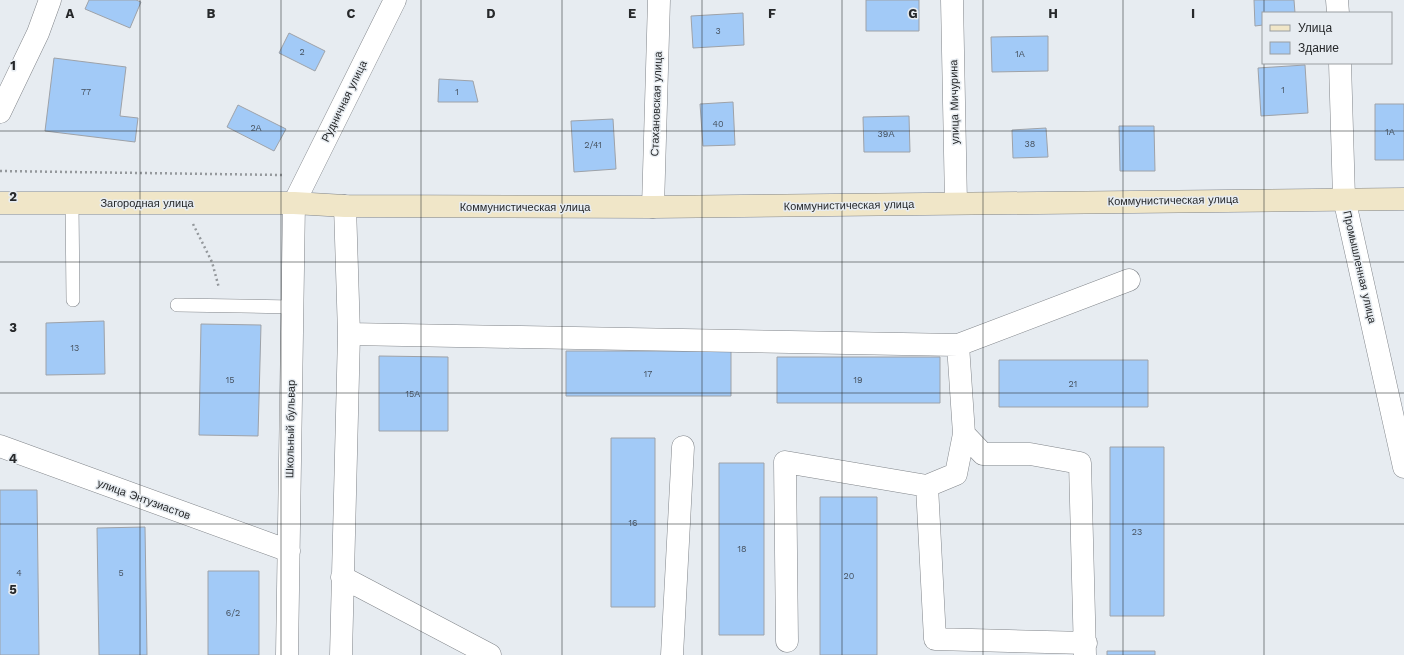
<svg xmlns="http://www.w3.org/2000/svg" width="1404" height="655" font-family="'Work Sans',sans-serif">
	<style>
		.building { fill: #a2caf7; stroke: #9ea2a8 }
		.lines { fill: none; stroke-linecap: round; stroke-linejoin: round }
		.lane-casing { stroke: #81858a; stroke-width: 14 }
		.street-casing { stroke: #81858a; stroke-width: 23 }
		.secondary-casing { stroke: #81858a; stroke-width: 23 }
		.path { stroke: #94989c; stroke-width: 2.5; stroke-dasharray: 2 3; stroke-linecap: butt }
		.lane { stroke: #fff; stroke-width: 13 }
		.street { stroke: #fff; stroke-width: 22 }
		.secondary { stroke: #f0e6c8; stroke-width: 22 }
		.grid { fill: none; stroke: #26282a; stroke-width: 1; stroke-opacity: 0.55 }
		.labels { text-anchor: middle; stroke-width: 3; stroke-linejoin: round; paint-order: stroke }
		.number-label { font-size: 9px; fill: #45505d }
		.street-label { font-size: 11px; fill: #26282a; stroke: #e7ecf1 }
		.grid-label { font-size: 13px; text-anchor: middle; font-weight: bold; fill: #26282a; stroke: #e7ecf1; stroke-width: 3; stroke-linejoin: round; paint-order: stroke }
	</style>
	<rect width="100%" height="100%" fill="#e7ecf1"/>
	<path class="building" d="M89 0H136L141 2 130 28 85 9Z
		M866 0H919V31H866Z
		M1254 0H1294L1295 13H1263V25L1255 26Z
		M743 13 744 45 693 48 691 16Z
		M289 33 325 51 315 71 279 53Z
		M1048 36V71L992 72 991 37Z
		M54 58 126 67 120 116 138 118 135 142 45 131Z
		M1305 65 1308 113 1261 116 1258 68Z
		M439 79 473 81 478 102H438Z
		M733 102 735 145 703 146 700 104Z
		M1375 104H1404V160H1375Z
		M238 105 286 129 274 151 227 127Z
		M909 116 910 152H864L863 117Z
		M613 119 616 169 574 172 571 121Z
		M1119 126H1154L1155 171H1120Z
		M1046 128 1048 157 1013 158 1012 130Z
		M104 321 105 374 46 375V323Z
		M201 324 261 325 258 436 199 435Z
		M566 351H731V396H566Z
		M379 356 448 357V431H379Z
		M777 357H940V403H777Z
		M999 360H1148V407H999Z
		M611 438H655V607H611Z
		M1110 447H1164V616H1110Z
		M719 463H764V635H719Z
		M0 490H37L39 655H0Z
		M820 497H877V655H820Z
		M145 527 147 655H99L97 528Z
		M208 571H259V655H208Z
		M1107 651H1155V655H1107Z"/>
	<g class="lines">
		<defs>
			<path id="lane" d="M72 203 73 300
				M177 305 292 307"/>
			<path id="street" d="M952 0 956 203
				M1337 0 1338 13
				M1340 63 1344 198 1404 467
				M0 112 38 33 50 0
				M653 207 659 0
				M349 334 958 345 1129 280
				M958 345 964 434 983 454H1030L1080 463 1085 655
				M0 446 289 551
				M927 486 935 639 1086 643
				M342 577 490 655
				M787 641 785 462 927 486 956 474 964 434
				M287 655 294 203 395 0
				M341 655 349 334 345 206
				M672 655 683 447"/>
			<path id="secondary" d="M0 203H294L345 206 653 207 1404 199"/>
		</defs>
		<use href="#lane" class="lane-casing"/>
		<use href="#street" class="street-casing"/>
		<use href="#secondary" class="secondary-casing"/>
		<path class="path" d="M0 171 283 175
			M193 224 212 262 219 288"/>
		<use href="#lane" class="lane"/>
		<use href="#street" class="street"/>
		<use href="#secondary" class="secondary"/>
	</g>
	<path class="grid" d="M140 0V655M281 0V655M421 0V655M562 0V655M702 0V655M842 0V655M983 0V655M1123 0V655M1264 0V13M1264 63V655M0 131H1404M0 262H1404M0 393H1404M0 524H1404"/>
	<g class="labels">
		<g class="number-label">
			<text x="718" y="34">3</text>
			<text x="302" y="55">2</text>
			<text x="1020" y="57">1А</text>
			<text x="1283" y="93">1</text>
			<text x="86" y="95">77</text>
			<text x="457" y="95">1</text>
			<text x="718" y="127">40</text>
			<text x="256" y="131">2А</text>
			<text x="1390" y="135">1А</text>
			<text x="886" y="137">39А</text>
			<text x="1030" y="147">38</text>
			<text x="593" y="148">2/41</text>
			<text x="75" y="351">13</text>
			<text x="648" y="377">17</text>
			<text x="230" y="383">15</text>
			<text x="858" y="383">19</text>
			<text x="1073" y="387">21</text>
			<text x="413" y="397">15А</text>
			<text x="633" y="526">16</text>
			<text x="1137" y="535">23</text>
			<text x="742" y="552">18</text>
			<text x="19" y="576">4</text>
			<text x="121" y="576">5</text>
			<text x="849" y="579">20</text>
			<text x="233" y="616">6/2</text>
		</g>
		<g class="street-label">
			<text transform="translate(344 101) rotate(-64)" y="4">Рудничная улица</text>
			<text transform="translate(954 102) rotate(-91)" y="4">улица Мичурина</text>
			<text transform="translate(656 104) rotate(-88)" y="4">Стахановская улица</text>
			<text transform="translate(1173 200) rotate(-1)" y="4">Коммунистическая улица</text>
			<text x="147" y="207">Загородная улица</text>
			<text transform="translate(849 205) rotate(-1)" y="4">Коммунистическая улица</text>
			<text x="525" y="211">Коммунистическая улица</text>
			<text transform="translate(1360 267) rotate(77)" y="4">Промышленная улица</text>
			<text transform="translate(290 429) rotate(-89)" y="4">Школьный бульвар</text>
			<text transform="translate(144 499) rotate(20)" y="4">улица Энтузиастов</text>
		</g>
	</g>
	<g class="grid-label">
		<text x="70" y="18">A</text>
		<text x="211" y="18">B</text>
		<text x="351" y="18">C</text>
		<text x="491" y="18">D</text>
		<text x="632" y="18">E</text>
		<text x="772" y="18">F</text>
		<text x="913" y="18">G</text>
		<text x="1053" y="18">H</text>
		<text x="1193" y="18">I</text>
		<text x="13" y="70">1</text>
		<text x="13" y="201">2</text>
		<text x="13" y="332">3</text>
		<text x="13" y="463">4</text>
		<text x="13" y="594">5</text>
	</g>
	<rect x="1262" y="12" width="130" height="52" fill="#e7ecf1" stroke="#9a9ea1"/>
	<rect x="1270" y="25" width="20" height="6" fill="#f0e6c8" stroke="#9a9ea1"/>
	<text x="1298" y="32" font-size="12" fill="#26282a">Улица</text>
	<rect x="1270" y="42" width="20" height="12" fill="#a2caf7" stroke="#9a9ea1"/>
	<text x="1298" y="52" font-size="12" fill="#26282a">Здание</text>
</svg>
